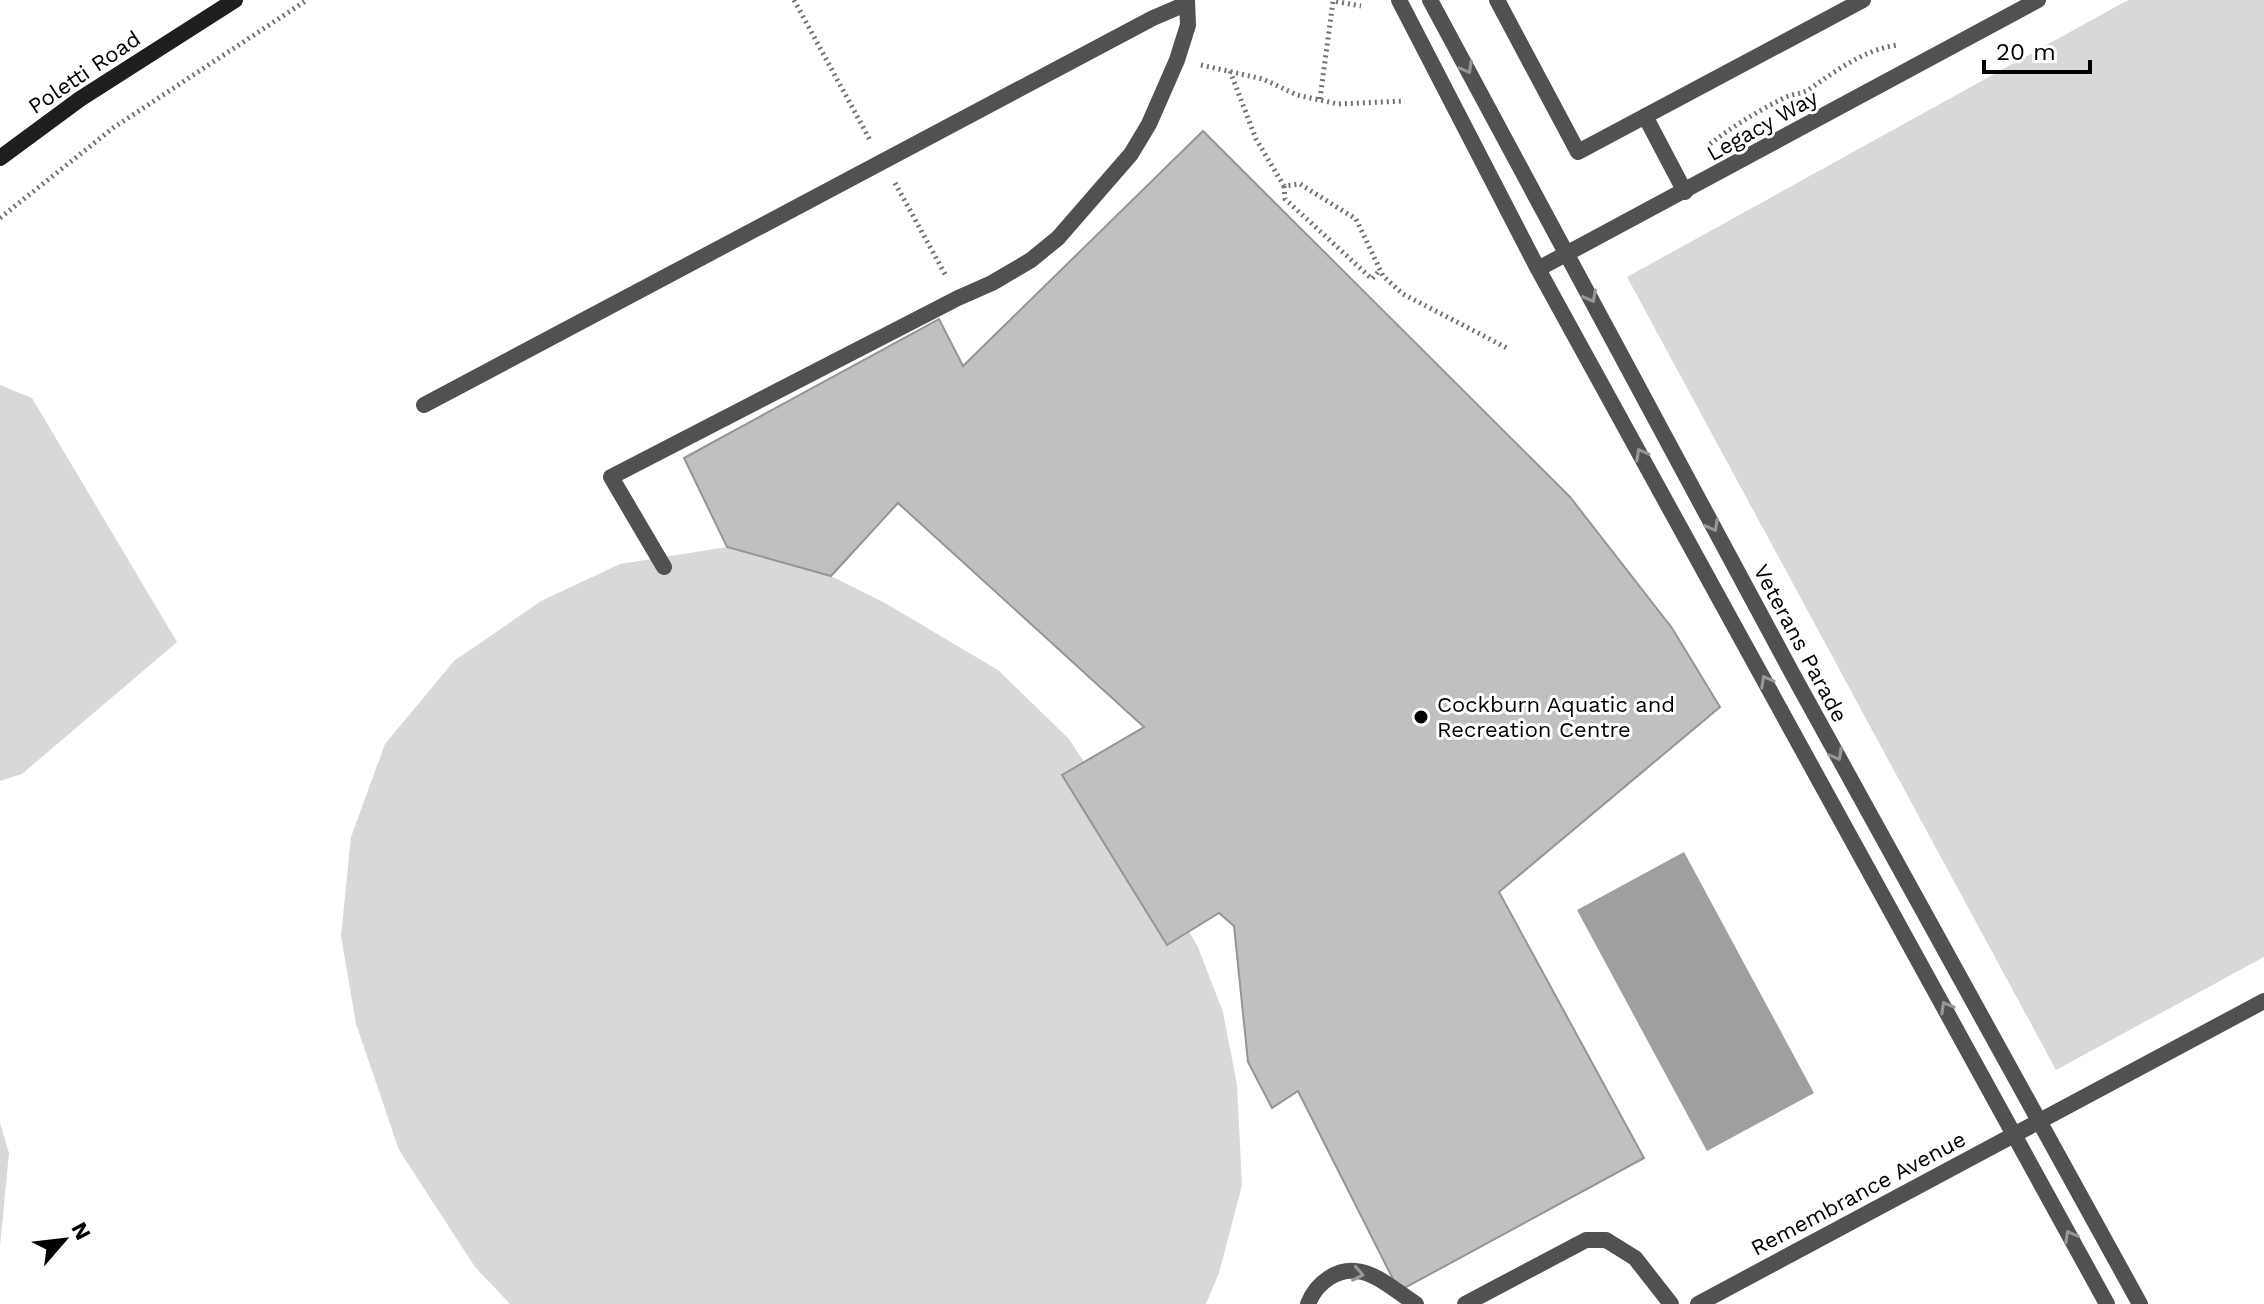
<svg xmlns="http://www.w3.org/2000/svg" width="2264" height="1304" font-family="'Work Sans',sans-serif">
	<style>
		.green { fill: #d8d8d8 }
		.water { fill: #9f9f9f }
		.building { fill: #c0c0c0; stroke: #959595; stroke-width: 2 }
		.lines { fill: none; stroke-linecap: round; stroke-linejoin: round }
		.path { stroke: #737373; stroke-width: 5; stroke-dasharray: 2 4; stroke-linecap: butt }
		.lane { stroke: #515151; stroke-width: 16 }
		.street { stroke: #515151; stroke-width: 16 }
		.secondary { stroke: #1e1e1e; stroke-width: 16 }
		.oneway { stroke: #979797 }
		.poi-dot { fill: #000; stroke: #fff; stroke-width: 3 }
		.labels { text-anchor: middle; stroke-width: 6; stroke-linejoin: round; paint-order: stroke }
		.street-label { font-size: 22px; fill: #000; stroke: #fff }
		.poi-label { font-size: 22px; fill: #000; stroke: #fff; text-anchor: start }
	</style>
	<rect width="100%" height="100%" fill="#fff"/>
	<path class="green" d="M2128 0H2264V957L2056 1070 1627 277Z
		M0 385 32 398 177 642 22 774 0 781Z
		M727 547 831 576 885 603 998 670 1069 739 1133 836 1198 947 1223 1012 1237 1085 1242 1185 1219 1273 1206 1304H510L475 1267 399 1150 356 1024 341 936 351 837 385 744 454 661 541 601 620 564Z
		M0 1123 9 1153 0 1247Z"/>
	<path class="water" d="M1684 852 1814 1093 1707 1151 1577 910Z"/>
	<path class="building" d="M1203 131 1570 497 1672 628 1720 707 1499 892 1644 1158 1399 1291 1298 1091 1272 1108 1248 1062 1234 926 1219 913 1167 945 1062 775 1144 727 898 503 831 576 727 547 684 458 939 319 963 366Z"/>
	<g class="lines">
		<path class="path" d="M794 0 870 140
			M1201 65 1263 79 1297 95 1338 104 1405 101
			M1230 71 1256 139 1284 186 1300 184 1356 219 1383 276 1403 294 1507 348
			M1320 99 1333 1 1361 6
			M1710 144C1733 126 1758 111 1784 98 1792 94 1801 94 1808 90 1836 71 1863 50 1897 45
			M895 183 946 276
			M1284 186 1285 199 1372 279 1380 270
			M0 218 113 128 307 0"/>
		<path class="lane" d="M1497 0 1578 152 1863 0
			M1645 116 1685 192
			M424 405 1153 18 1186 4
			M1308 1304C1316 1283 1338 1266 1362 1272 1380 1276 1400 1294 1416 1304
			M1465 1304 1586 1240H1606L1635 1258 1671 1304"/>
		<path class="street" d="M1399 0 1538 269 2107 1304
			M1430 0 1792 673 2140 1304
			M1538 269 2038 0
			M664 567 611 477 958 298 992 283 1031 260 1058 238 1131 154 1149 124 1177 60 1188 25 1187 0
			M1698 1304 2264 1001"/>
		<path class="secondary" d="M0 158 80 99 235 0"/>
	</g>
	<defs><path id="oneway-chevron" d="M-2-3.5L2.5 0L-2 3.5" fill="none" stroke-width="1.6" stroke-linecap="round" stroke-linejoin="round" transform="scale(2)"/></defs>
	<g class="oneway">
		<use href="#oneway-chevron" transform="translate(1467 68) rotate(61)"/>
		<use href="#oneway-chevron" transform="translate(1591 297) rotate(62)"/>
		<use href="#oneway-chevron" transform="translate(1641 454) rotate(-119)"/>
		<use href="#oneway-chevron" transform="translate(1713 526) rotate(62)"/>
		<use href="#oneway-chevron" transform="translate(1766 681) rotate(-119)"/>
		<use href="#oneway-chevron" transform="translate(1837 755) rotate(61)"/>
		<use href="#oneway-chevron" transform="translate(1946 1007) rotate(-119)"/>
		<use href="#oneway-chevron" transform="translate(2070 1236) rotate(-119)"/>
		<use href="#oneway-chevron" transform="translate(1358 1274) rotate(11)"/>
	</g>
	<circle class="poi-dot" cx="1421" cy="717" r="8"/>
	<g class="labels">
		<g class="street-label">
			<text transform="translate(84 72) rotate(-34)" y="8">Poletti Road</text>
			<text transform="translate(1762 125) rotate(-29)" y="8">Legacy Way</text>
			<text transform="translate(1801 643) rotate(62)" y="8">Veterans Parade</text>
			<text transform="translate(1858 1193) rotate(-28)" y="8">Remembrance Avenue</text>
		</g>
		<g class="poi-label">
			<text x="1437" y="712">Cockburn Aquatic and<tspan x="1437" dy="25">Recreation Centre</tspan></text>
		</g>
	</g>
	<g transform="translate(64 1240) rotate(62)" stroke="#ffffff" stroke-width="6" paint-order="stroke">
	<path d="M0-6L14 30L0 20L-14 30Z" fill="#000000"/>
	<text y="-12" font-size="22" font-weight="bold" text-anchor="middle" fill="#000000">N</text>
	</g>
	<path d="M1984 60v12h106v-12" fill="none" stroke="#000000" stroke-width="4"/>
	<text x="1996" y="60" font-size="24" fill="#000000" stroke="#ffffff" stroke-width="6" paint-order="stroke">20 m</text>
</svg>
